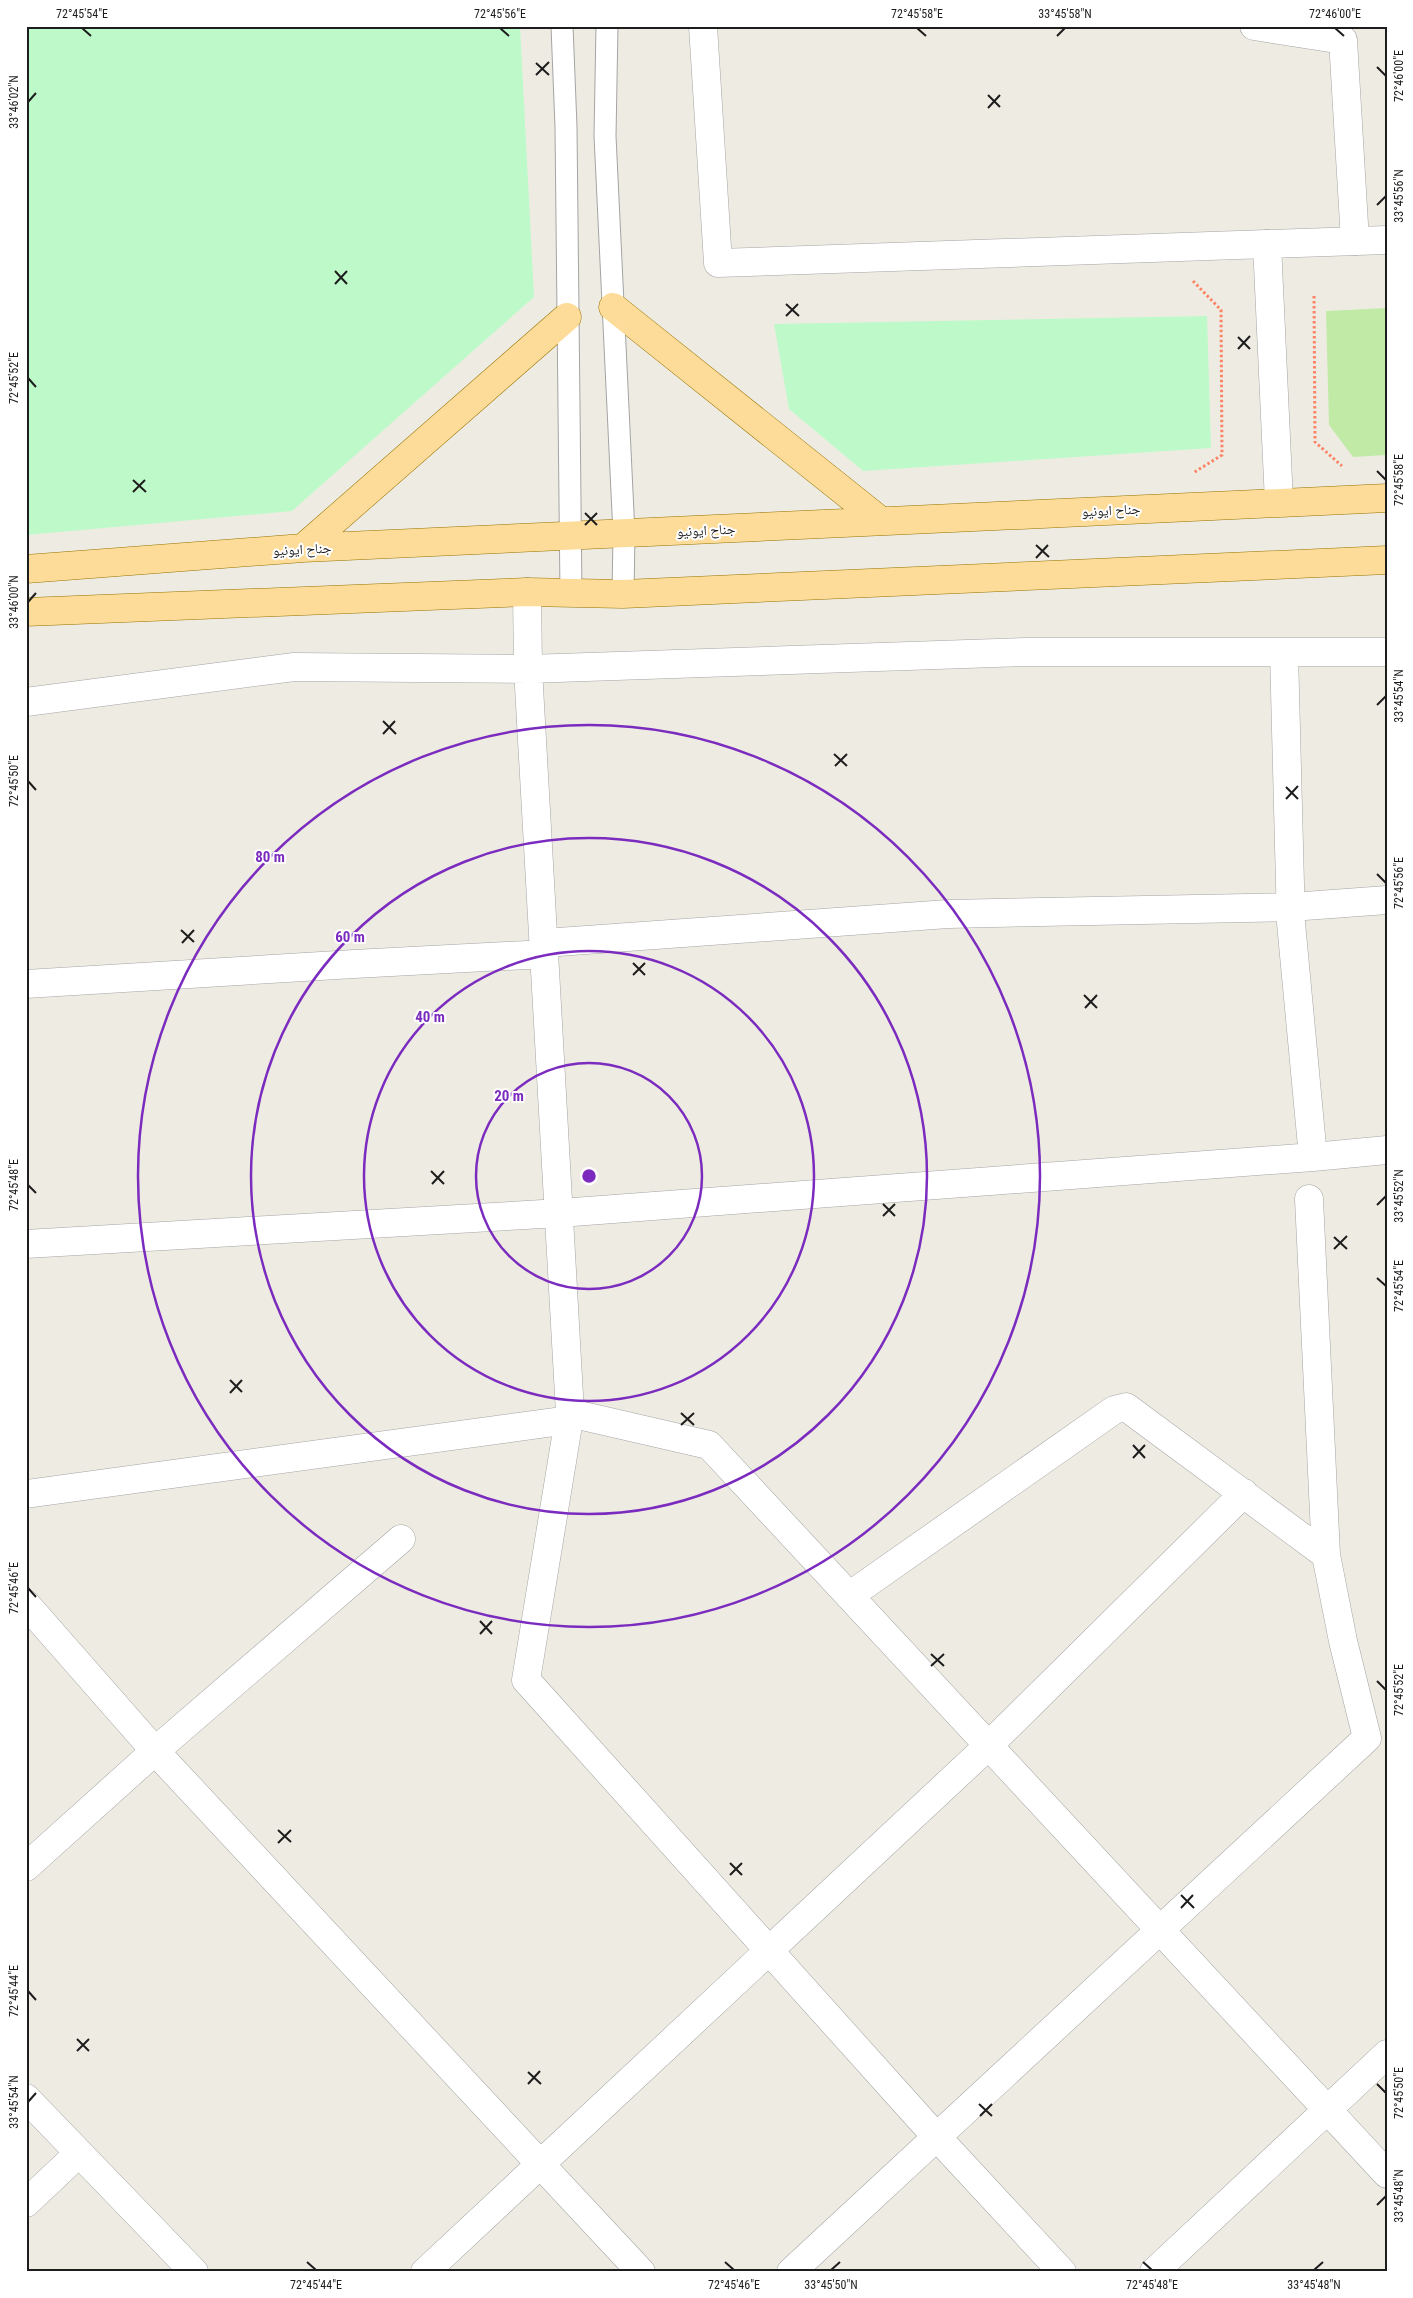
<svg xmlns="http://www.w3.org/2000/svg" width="1413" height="2298" font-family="'Roboto Condensed','Noto Naskh Arabic',sans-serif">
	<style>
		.grass { fill: #c1eaa7 }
		.park { fill: #befac9 }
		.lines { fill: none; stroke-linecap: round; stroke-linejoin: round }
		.service-casing { stroke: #a4a4a4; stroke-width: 23 }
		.minor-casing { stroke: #a4a4a4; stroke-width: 29 }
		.tertiary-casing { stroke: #a4a4a4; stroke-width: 29 }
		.primary-casing { stroke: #967300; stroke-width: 29 }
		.path { stroke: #fc8466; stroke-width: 3; stroke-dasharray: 2.5 2.5; stroke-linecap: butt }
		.service { stroke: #fff; stroke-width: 21 }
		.minor { stroke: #fff; stroke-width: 28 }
		.tertiary { stroke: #fff; stroke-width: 28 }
		.primary { stroke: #fddc99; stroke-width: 28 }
		.ticks { fill: none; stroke: #1d1d1d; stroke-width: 2 }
		.ring { fill: none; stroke: #7b2cbf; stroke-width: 2.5 }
		.labels { text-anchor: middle; stroke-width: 4; stroke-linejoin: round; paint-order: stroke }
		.street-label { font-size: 14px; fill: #1d1d1d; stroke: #fff }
		.centre { fill: #7b2cbf; stroke: #fff; stroke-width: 2.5 }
		.ring-label { font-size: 15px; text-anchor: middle; font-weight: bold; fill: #7b2cbf; stroke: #fff; stroke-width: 4; stroke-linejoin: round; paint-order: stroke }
		.neatline { fill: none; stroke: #1d1d1d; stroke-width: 2 }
		.ticks-label { font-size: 12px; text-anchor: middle; fill: #1d1d1d }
	</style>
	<rect width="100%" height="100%" fill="#eeece2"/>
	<path class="grass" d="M1387 308V455L1353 457 1329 425 1326 311Z"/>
	<path class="park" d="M26 26H520L534 297 292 511 26 535Z
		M1207 316 1211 448 863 471 789 409 774 324Z"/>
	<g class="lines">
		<defs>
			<path id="service" d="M562 26 566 127 571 594
				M607 26 605 136 624 534 623 594"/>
			<path id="minor" d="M703 26 718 263 1267 244
				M1254 26 1343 40 1355 241
				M527 592 528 669 570 1413 526 1680 923 2122 1062 2272
				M1284 652 1291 923 1313 1157 1387 1150
				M26 702 294 667 528 669 1027 652H1387
				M544 943 948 914 1291 907 1387 900
				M26 984 354 964 545 954
				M26 1244 560 1213 1313 1157
				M570 1413 709 1445 1387 2174
				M26 1494 569 1420
				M849 1596 1114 1410 1126 1407 1326 1555
				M26 1604 155 1751 641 2272
				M26 1867 155 1751 401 1539
				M26 2098 194 2272
				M26 2203 79 2153
				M425 2272 988 1746 1244 1493
				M791 2272 1367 1738 1343 1641 1326 1555 1309 1199"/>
			<path id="tertiary" d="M1279 502 1267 244 1387 240
				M1154 2272 1387 2054"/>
			<path id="primary" d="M613 307 881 521
				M303 548 567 317
				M26 569 303 548 1387 498
				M26 612 527 592 623 594 1387 560"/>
		</defs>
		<use href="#service" class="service-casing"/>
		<use href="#minor" class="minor-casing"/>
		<use href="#tertiary" class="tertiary-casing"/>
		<use href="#primary" class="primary-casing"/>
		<path class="path" d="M1193 281 1221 310 1222 455 1193 473
			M1314 296 1315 442 1342 466"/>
		<use href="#service" class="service"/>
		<use href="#minor" class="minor"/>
		<use href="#tertiary" class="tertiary"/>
		<use href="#primary" class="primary"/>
	</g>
	<path class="ticks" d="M82 28 91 36M500 28 509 36M917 28 926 36M1335 28 1344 36M1057 36 1065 28M536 63 549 75M1377 67 1386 76M536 75 549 62M988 95 1000 107M28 102 36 93M988 108 1000 95M1377 205 1386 196M335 271 347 284M335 284 347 271M786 304 799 316M786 316 798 304M1238 337 1250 349M1238 349 1250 336M28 378 36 387M1377 471 1386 480M133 480 146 492M133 492 145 480M585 513 597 525M585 525 597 513M1036 545 1049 557M1036 558 1048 545M28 602 36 593M1377 705 1386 696M383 721 396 734M383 734 395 721M834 754 847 766M835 766 847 754M28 781 36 790M1286 787 1298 799M1286 799 1298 786M1377 874 1386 883M181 930 194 942M182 943 194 930M633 963 645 975M633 975 645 963M1084 995 1097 1008M1085 1008 1097 995M431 1171 444 1184M432 1184 444 1171M28 1185 36 1193M883 1204 895 1216M1377 1205 1386 1196M883 1216 895 1204M1334 1237 1347 1249M1334 1249 1347 1236M1377 1278 1386 1286M230 1380 242 1392M230 1393 242 1380M681 1413 694 1425M681 1425 694 1413M1133 1445 1145 1458M1133 1458 1145 1445M28 1588 36 1597M480 1621 492 1634M480 1634 492 1621M931 1654 944 1666M931 1666 944 1654M1377 1681 1386 1690M278 1830 291 1842M278 1843 291 1830M730 1863 742 1875M730 1875 742 1863M1181 1895 1194 1908M1181 1908 1193 1895M28 1991 36 2000M77 2039 89 2051M77 2051 89 2039M528 2072 541 2084M528 2084 540 2071M1377 2084 1386 2093M28 2102 36 2093M979 2104 992 2116M980 2116 992 2104M1377 2205 1386 2196M307 2262 316 2270M725 2262 734 2270M1143 2262 1152 2270M831 2270 840 2262M1314 2270 1323 2262"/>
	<g class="ring">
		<circle cx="589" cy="1176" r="113"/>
		<circle cx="589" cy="1176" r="225"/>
		<circle cx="589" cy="1176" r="338"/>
		<circle cx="589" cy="1176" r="451"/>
	</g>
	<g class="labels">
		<g class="street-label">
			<text transform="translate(1111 510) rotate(-3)" y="5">جناح ایونیو</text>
			<text transform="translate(706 530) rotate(-3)" y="5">جناح ایونیو</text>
			<text transform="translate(302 549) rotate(-3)" y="5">جناح ایونیو</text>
		</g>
	</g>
	<circle cx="589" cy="1176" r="8" class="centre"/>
	<g class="ring-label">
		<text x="270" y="862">80 m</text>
		<text x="350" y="942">60 m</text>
		<text x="430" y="1022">40 m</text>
		<text x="509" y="1101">20 m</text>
	</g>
	<rect width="1413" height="2298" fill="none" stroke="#ffffff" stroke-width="55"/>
	<rect x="28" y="28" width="1358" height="2242" class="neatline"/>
	<g class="ticks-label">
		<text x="82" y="18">72°45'54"E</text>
		<text x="500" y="18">72°45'56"E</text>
		<text x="917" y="18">72°45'58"E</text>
		<text x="1065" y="18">33°45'58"N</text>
		<text x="1335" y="18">72°46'00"E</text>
		<text transform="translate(1399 76) rotate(-90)" y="4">72°46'00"E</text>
		<text transform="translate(14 102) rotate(-90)" y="4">33°46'02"N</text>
		<text transform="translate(1399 196) rotate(-90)" y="4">33°45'56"N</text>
		<text transform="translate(14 378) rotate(-90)" y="4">72°45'52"E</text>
		<text transform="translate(1399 480) rotate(-90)" y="4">72°45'58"E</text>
		<text transform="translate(14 602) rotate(-90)" y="4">33°46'00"N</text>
		<text transform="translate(1399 696) rotate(-90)" y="4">33°45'54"N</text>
		<text transform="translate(14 781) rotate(-90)" y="4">72°45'50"E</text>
		<text transform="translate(1399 883) rotate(-90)" y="4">72°45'56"E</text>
		<text transform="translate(14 1185) rotate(-90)" y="4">72°45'48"E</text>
		<text transform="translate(1399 1196) rotate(-90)" y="4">33°45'52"N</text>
		<text transform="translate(1399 1286) rotate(-90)" y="4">72°45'54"E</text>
		<text transform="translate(14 1588) rotate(-90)" y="4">72°45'46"E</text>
		<text transform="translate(1399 1690) rotate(-90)" y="4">72°45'52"E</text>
		<text transform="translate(14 1991) rotate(-90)" y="4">72°45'44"E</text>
		<text transform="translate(1399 2093) rotate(-90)" y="4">72°45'50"E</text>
		<text transform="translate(14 2102) rotate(-90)" y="4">33°45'54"N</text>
		<text transform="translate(1399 2196) rotate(-90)" y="4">33°45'48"N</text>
		<text x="316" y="2289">72°45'44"E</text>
		<text x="734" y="2289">72°45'46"E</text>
		<text x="831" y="2289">33°45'50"N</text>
		<text x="1152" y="2289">72°45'48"E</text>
		<text x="1314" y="2289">33°45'48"N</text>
	</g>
</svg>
